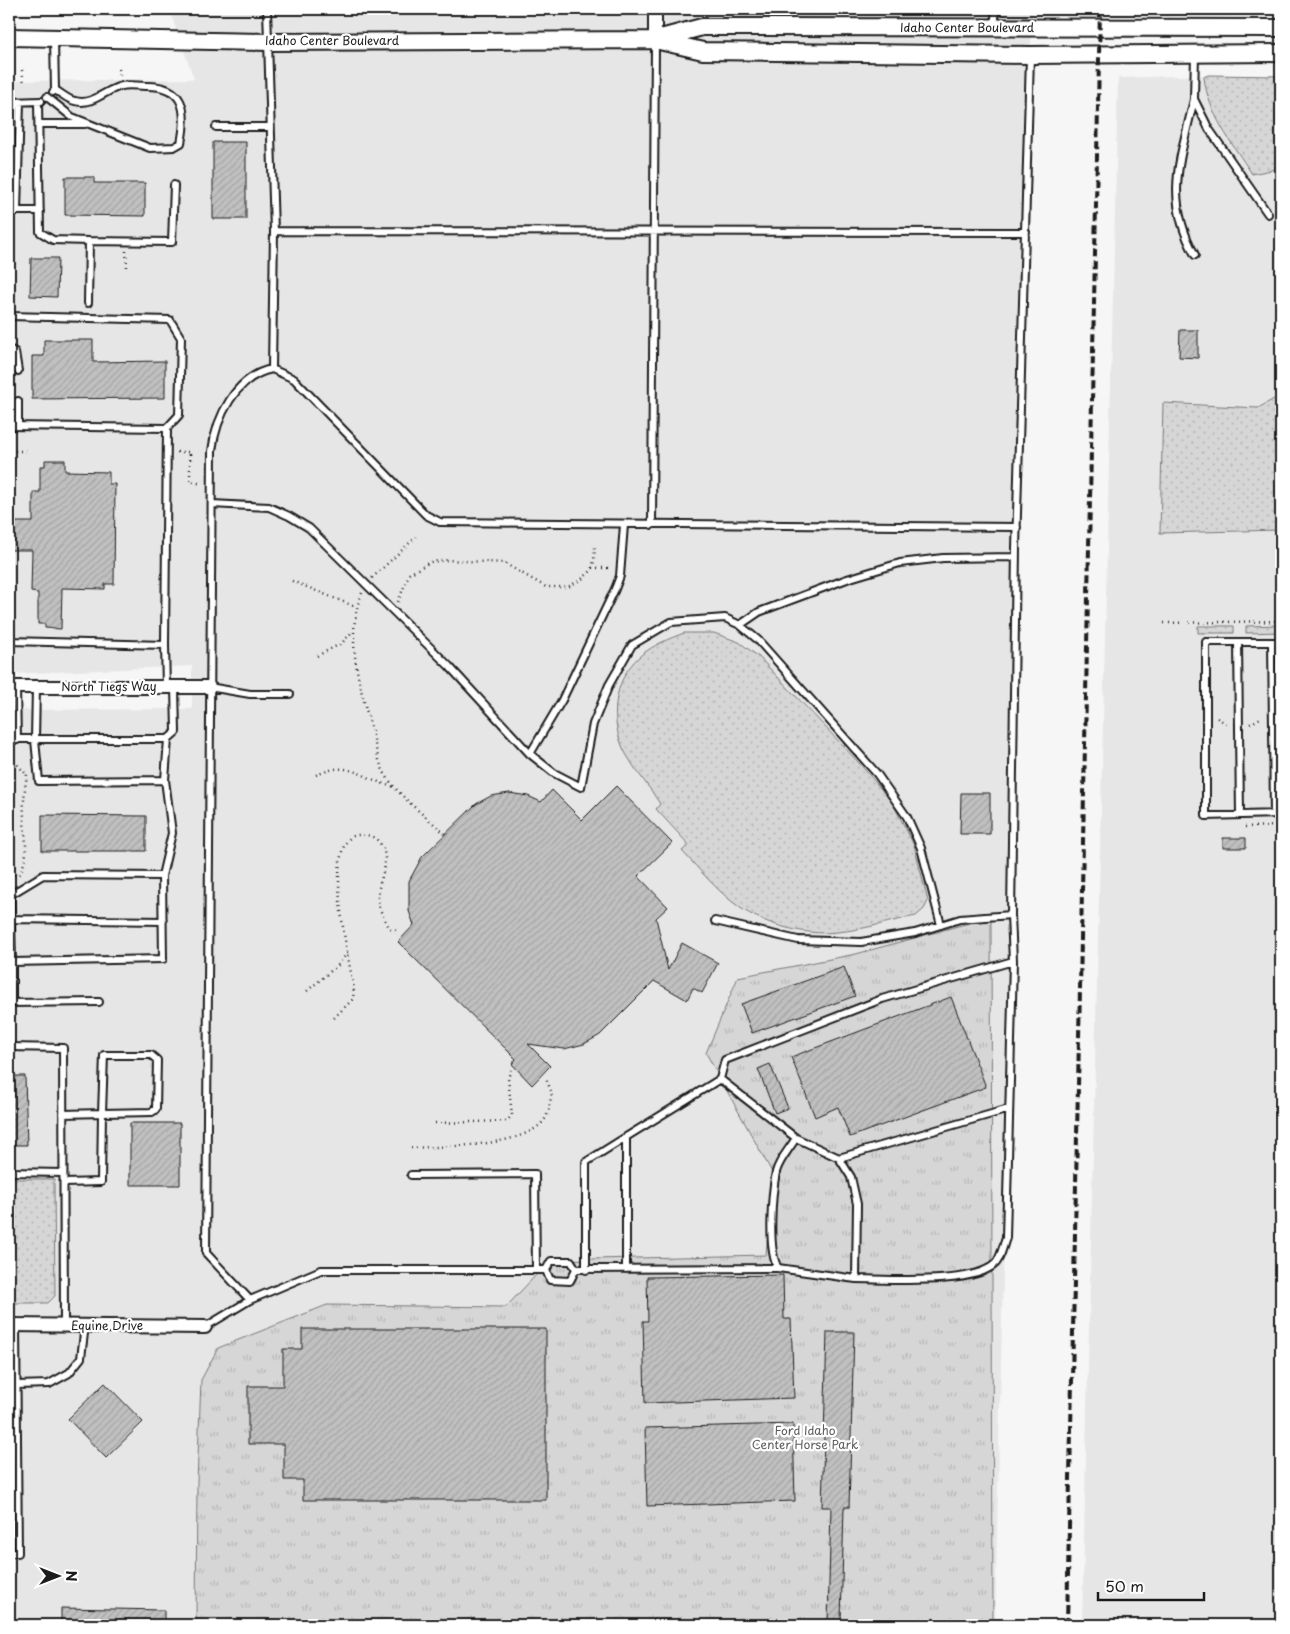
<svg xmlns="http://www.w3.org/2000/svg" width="1290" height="1634" font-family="'Playpen Sans',sans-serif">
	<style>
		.built { fill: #e6e6e6 }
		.grass { fill: url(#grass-dots); stroke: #797979 }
		.park { fill: url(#park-tufts); stroke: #797979 }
		.building { fill: url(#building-hatch); stroke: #1c1c1c }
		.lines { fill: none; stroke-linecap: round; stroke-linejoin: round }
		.lane-casing { stroke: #1c1c1c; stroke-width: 10 }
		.street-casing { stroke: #1c1c1c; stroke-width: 16 }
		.secondary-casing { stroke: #1c1c1c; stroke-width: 20 }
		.path { stroke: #1c1c1c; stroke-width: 2.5; stroke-dasharray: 1 4; stroke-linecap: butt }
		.lane { stroke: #fff; stroke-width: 6 }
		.street { stroke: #fff; stroke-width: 12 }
		.secondary { stroke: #fff; stroke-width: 16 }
		.rail { stroke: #1c1c1c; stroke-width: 4; stroke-dasharray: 8 4; stroke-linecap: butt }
		.labels { text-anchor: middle; stroke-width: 4.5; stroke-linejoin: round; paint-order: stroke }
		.street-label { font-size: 12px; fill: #1c1c1c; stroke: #fff }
		.park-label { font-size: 12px; fill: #5d5d5d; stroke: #fff }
	</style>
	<defs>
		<pattern id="grass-dots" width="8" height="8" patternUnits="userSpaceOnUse" patternTransform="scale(1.25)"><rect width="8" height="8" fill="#d6d6d6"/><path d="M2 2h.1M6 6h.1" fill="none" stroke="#b7b7b7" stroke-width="1.8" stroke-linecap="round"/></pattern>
		<pattern id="park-tufts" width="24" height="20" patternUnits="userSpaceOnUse" patternTransform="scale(1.25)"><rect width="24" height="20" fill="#d6d6d6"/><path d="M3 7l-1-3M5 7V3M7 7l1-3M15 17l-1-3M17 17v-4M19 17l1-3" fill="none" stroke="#b7b7b7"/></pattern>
		<pattern id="building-hatch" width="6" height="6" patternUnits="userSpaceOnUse" patternTransform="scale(1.25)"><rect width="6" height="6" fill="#c0c0c0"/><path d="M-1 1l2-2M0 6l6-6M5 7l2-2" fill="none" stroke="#a4a4a4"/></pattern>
	</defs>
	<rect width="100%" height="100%" fill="#f6f6f6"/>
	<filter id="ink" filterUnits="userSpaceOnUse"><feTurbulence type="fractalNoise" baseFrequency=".02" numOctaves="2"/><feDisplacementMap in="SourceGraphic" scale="10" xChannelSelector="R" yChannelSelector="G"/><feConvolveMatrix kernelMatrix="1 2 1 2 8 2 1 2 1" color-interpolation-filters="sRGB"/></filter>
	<g filter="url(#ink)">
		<path class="built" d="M169 9H1032L995 1625H9V710L192 709V666L9 674V81L194 79Z
			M1208 75 1281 76V1625H1082L1118 78Z"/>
		<path class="grass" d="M1208 75 1281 76V168L1252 174C1232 143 1208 114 1204 77Z
			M1281 395V530L1160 533 1163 403 1258 408Z
			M1281 625V632L1246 633V626Z
			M1198 626H1234V633H1198Z
			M684 633H714L739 642 759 657 860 764 892 802 914 845 928 901 924 909 916 916C890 921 863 930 837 932 806 936 765 925 739 907 717 891 700 870 682 851L689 845 656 809 660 804C650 787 636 772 626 754 609 723 612 680 640 656 653 645 668 639 684 633Z
			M9 1179H54L55 1296 48 1303H9Z"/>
		<path class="park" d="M991 917 993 1625H196L197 1483 201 1380 218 1348 327 1305 506 1307 550 1260 766 1255 773 1174 706 1053 738 977 856 954Z"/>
		<path class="building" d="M213 142H246V219H213Z
			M65 177H94V183H145V216L65 215Z
			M31 258H58L57 297 30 296Z
			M1180 330H1198V358L1179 357Z
			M44 340H93V362L165 361V398L32 399V356H44Z
			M45 460H65V471L109 472V484H115L114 584H105V589L62 588 61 629 45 628V624H38V593L31 592 32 550H9V522H33V492H40V466H45Z
			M616 786 672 843 638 876 668 907 656 918 668 970 682 943 718 963 702 993 693 988 687 1000 654 981 600 1035 584 1044 564 1049 528 1044 550 1066 532 1085 512 1064 516 1059 398 942 414 925 409 911V881L422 857 476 804 491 796 509 793 528 796 541 802 552 790 582 820Z
			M961 793H990V834H960Z
			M42 815 146 816V851H42Z
			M1223 838H1246V848H1223Z
			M844 967 855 996 752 1033 741 1004Z
			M951 997 986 1087 850 1137 838 1107 815 1117 791 1057Z
			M770 1064 788 1108 775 1113 758 1069Z
			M9 1076H25L27 1145H9Z
			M130 1123H180V1185H130Z
			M783 1275 784 1319H791L794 1398 645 1403 643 1321H648L647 1277Z
			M302 1329H546V1500H303V1480H284V1444H248V1386H283V1349H302Z
			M827 1332H854L849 1507H844L841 1622H828L831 1507H822Z
			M105 1383 143 1422 106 1458 68 1419Z
			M793 1424 795 1501 647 1506 645 1428Z
			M61 1608 164 1610V1625H61Z"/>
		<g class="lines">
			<defs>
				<path id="lane" d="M267 9 274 231 272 369 294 379 426 515 440 522 1017 527
					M994 27 996 9
					M1195 54 1194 99 1209 129 1268 214
					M53 92 55 90 54 38
					M47 97 72 117 150 148 174 147 181 143C188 109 184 85 145 86 137 86 129 84 122 86 106 89 93 106 75 101 68 100 61 93 55 90
					M1194 99C1181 158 1163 197 1195 255
					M9 102 41 101
					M38 102 40 232 53 240 89 241 88 303
					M39 124H85
					M216 127H270
					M9 211H40
					M17 211 20 102
					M274 231 1026 232
					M89 241 172 242 174 185
					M9 316 170 320 181 338 179 415 167 428 165 645 9 641
					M9 349 15 352 18 371
					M18 401V426
					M9 426 167 428
					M212 504 269 507 289 516 309 528 449 666 530 754 554 773 581 787 593 724 609 685 632 645 671 622 725 618 740 625 758 640 877 774 907 817 921 848 941 925
					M652 525 655 41
					M740 625 759 612 847 579 900 563 943 558 1016 557
					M1238 642 1240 815
					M1272 642 1274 814
					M1281 642H1206V816L1281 814
					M165 645 166 687
					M16 687 17 740
					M36 687 35 740 39 781 165 780 168 739 176 732 175 687
					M209 687 250 694H290
					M9 739H168
					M530 754 562 700 615 589 620 576 624 525
					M162 876 43 875 10 895 12 962 163 959 162 876 172 833 165 780
					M11 919 163 921
					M715 921 798 940 861 942 915 933 960 919 1011 915 1016 548 1030 56
					M12 962V1002
					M9 1003 99 1002
					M9 1047 63 1048 64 1325
					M63 1114 102 1113 104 1055H151L157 1060 156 1109 152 1112 102 1113 101 1182 64 1183
					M839 1158 1009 1109
					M9 1172 63 1173
					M411 1175 535 1174 536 1270
					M778 1268C767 1250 772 1193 776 1172 779 1160 790 1148 796 1138
					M576 1269 778 1268 856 1279 857 1204 851 1177 839 1158 796 1138 720 1079 725 1060 882 999 1013 961 1011 915
					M626 1269V1137L720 1079
					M546 1270 550 1280 570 1281 576 1269
					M546 1270 551 1261H571L576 1269
					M586 1270V1162L626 1137
					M856 1279C887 1279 974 1286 996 1263 1001 1257 1003 1246 1006 1238L1013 961
					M250 1300 206 1253 212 451C216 417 236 376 272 369
					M205 1327 250 1300 321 1270H546
					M17 1385 49 1384 69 1373 81 1358 85 1325
					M9 1553H18L16 1325"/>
				<path id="street" d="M655 40V9
					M9 687H209
					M9 1325 205 1327"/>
				<path id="secondary" d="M9 37 268 42 655 40 703 51 1030 55 1281 53
					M657 39 702 27 1281 28"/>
			</defs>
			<use href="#lane" class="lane-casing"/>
			<use href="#street" class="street-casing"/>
			<use href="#secondary" class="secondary-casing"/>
			<path class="path" d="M319 9V13
				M466 9V13
				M119 69 120 77
				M22 70 24 84
				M126 251 127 267
				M15 451H28
				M177 452H190V481L202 484
				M592 568H612
				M372 578 416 537
				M292 581 356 607
				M362 593C344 637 360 687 372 731 375 743 377 757 382 768 394 794 424 814 445 834
				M398 602 409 574 430 562 448 560 504 563 546 587H568L582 579 591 571 594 561 595 546
				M1164 623 1281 621
				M317 656 342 643 353 631
				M1217 718 1229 725
				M1250 724 1262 717
				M14 761 27 775
				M316 775C322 773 328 770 335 769 355 766 375 784 395 787
				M1245 827 1281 826
				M9 876 19 874C31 855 24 838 24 817 23 803 25 788 27 774
				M307 991 338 965 348 952
				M334 1018 353 999 354 989C350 964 320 838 358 835 366 834 374 836 379 842 393 860 378 878 378 897 378 909 384 918 390 929L398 930
				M435 1123 507 1121 512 1115 508 1078 511 1070
				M411 1148C443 1146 526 1148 545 1119 549 1113 550 1101 552 1093L546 1079"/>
			<use href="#lane" class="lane"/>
			<use href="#street" class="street"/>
			<use href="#secondary" class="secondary"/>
			<path class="rail" d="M1067 1625 1100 9"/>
		</g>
	</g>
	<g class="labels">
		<g class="street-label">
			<text x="967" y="32">Idaho Center Boulevard</text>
			<text x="332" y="45">Idaho Center Boulevard</text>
			<text x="109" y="691">North Tiegs Way</text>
			<text x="107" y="1330">Equine Drive</text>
		</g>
		<g class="park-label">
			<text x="805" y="1435">Ford Idaho<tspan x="805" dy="14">Center Horse Park</tspan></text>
		</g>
	</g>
	<rect width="1290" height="1634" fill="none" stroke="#fff" stroke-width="30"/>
	<rect x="15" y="15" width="1260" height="1604" fill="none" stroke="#1c1c1c" stroke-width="2" filter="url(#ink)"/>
	<g transform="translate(58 1576) rotate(90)" stroke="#ffffff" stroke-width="4" paint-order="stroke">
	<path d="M0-4L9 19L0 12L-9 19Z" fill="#1c1c1c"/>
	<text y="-8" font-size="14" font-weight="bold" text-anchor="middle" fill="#1c1c1c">N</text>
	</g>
	<path d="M1098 1592v8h106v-8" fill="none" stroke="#1c1c1c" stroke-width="2.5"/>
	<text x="1105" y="1592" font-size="15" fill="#1c1c1c" stroke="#ffffff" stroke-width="4" paint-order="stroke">50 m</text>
</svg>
